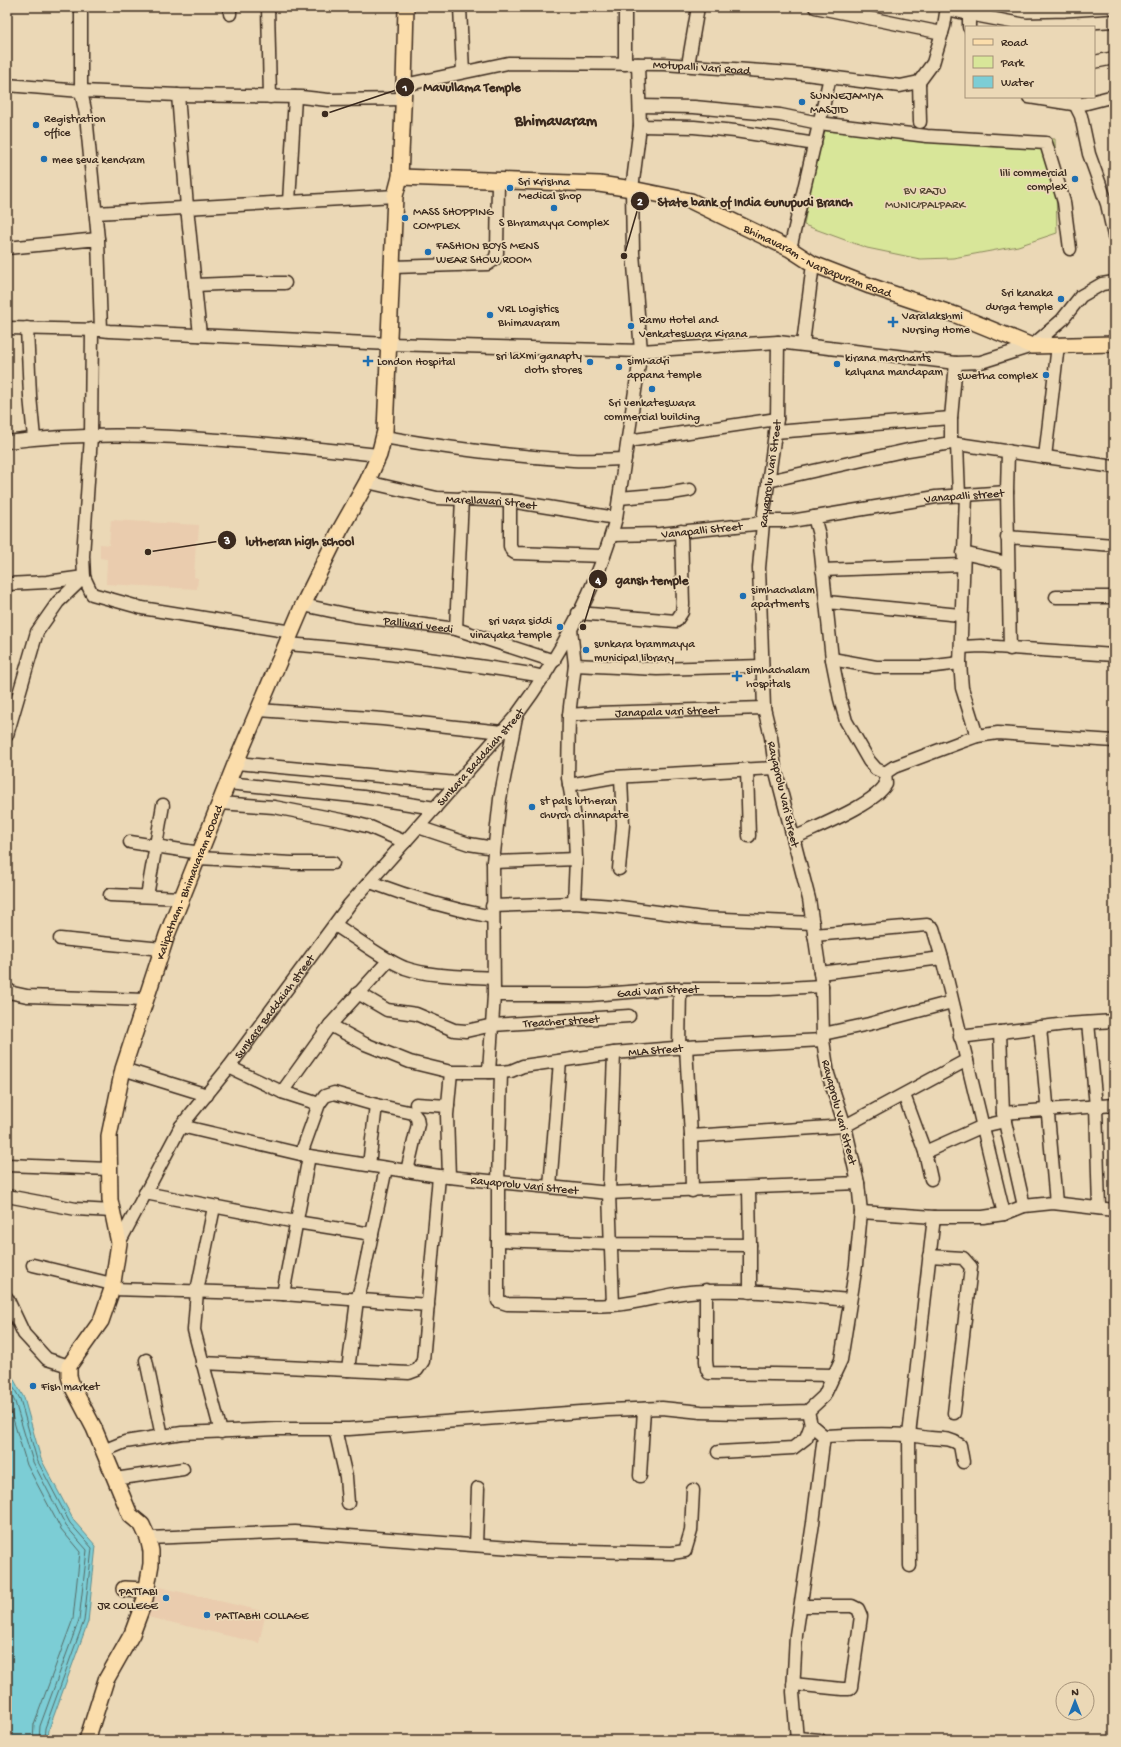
<svg xmlns="http://www.w3.org/2000/svg" width="1121" height="1747" font-family="'Gochi Hand',sans-serif">
	<style>
		.built { fill: #eaccae }
		.green { fill: #d8e699; stroke: #8a885c }
		.water { fill: #7ccdd5; stroke: #628c8c }
		.lines { fill: none; stroke-linecap: round; stroke-linejoin: round }
		.shore { stroke: #556b67; stroke-width: 1 }
		.minor-casing { stroke: #3b2a1e; stroke-width: 15 }
		.major-casing { stroke: #3b2a1e; stroke-width: 18 }
		.minor { stroke: #ebd8b6; stroke-width: 12 }
		.major { stroke: #fbddab; stroke-width: 15 }
		.poi-dot { fill: #1f6fb2; stroke: #ebd8b6; stroke-width: 1.5 }
		.labels { text-anchor: middle; stroke-width: 3.5; stroke-linejoin: round; paint-order: stroke }
		.street-label { font-size: 12px; fill: #3b2a1e; stroke: #ebd8b6 }
		.poi-label { font-size: 12px; fill: #3b2a1e; stroke: #ebd8b6; text-anchor: start }
		.park-label { font-size: 12px; fill: #534630; stroke: #ebd8b6 }
		.district-label { font-size: 16px; font-weight: bold; fill: #3b2a1e; stroke: #ebd8b6 }
		.leader { fill: none; stroke: #3b2a1e; stroke-width: 1.5 }
		.callout-dot { fill: #3b2a1e; stroke: #ebd8b6; stroke-width: 1.5 }
		.mark-label { font-size: 12px; text-anchor: middle; font-weight: bold; fill: #fff }
		.callout-label { font-size: 13px; text-anchor: middle; font-weight: bold; fill: #3b2a1e; stroke: #ebd8b6; stroke-width: 3.5; stroke-linejoin: round; paint-order: stroke }
	</style>
	<rect width="100%" height="100%" fill="#ebd8b6"/>
	<filter id="ink" filterUnits="userSpaceOnUse"><feTurbulence type="fractalNoise" baseFrequency=".025" numOctaves="2"/><feDisplacementMap in="SourceGraphic" scale="8" xChannelSelector="R" yChannelSelector="G"/><feConvolveMatrix kernelMatrix="1 2 1 2 8 2 1 2 1" color-interpolation-filters="sRGB"/></filter>
	<g filter="url(#ink)">
		<path class="built" d="M111 520 199 525 198 540H196L194 577 198 578 197 589 106 584 107 559 100 558V544L109 545Z
			M155 1586 266 1612 259 1643 148 1617Z"/>
		<path class="green" d="M820 129 857 133 1055 139 1057 233 1018 246 953 258 920 259 867 248 804 225Z"/>
		<path class="water" d="M7 1367 24 1398 41 1459 74 1521 96 1546 88 1622 49 1729 48 1740H7Z"/>
		<g class="lines">
			<path class="shore" d="M7 1376 20 1399 37 1460 70 1523 92 1548 84 1621 45 1728 44 1740
				M7 1386 15 1402 33 1462 66 1526 87 1550 79 1620 40 1726 39 1740
				M7 1399 27 1465 61 1529 80 1552 73 1619 34 1724 33 1740"/>
			<defs>
				<g id="minor">
					<path d="M81 7V91L86 115 98 239"/>
					<path d="M230 7V14"/>
					<path d="M268 7 270 97"/>
					<path d="M460 7 463 72"/>
					<path d="M815 7 942 33"/>
					<path d="M974 7 969 14 1026 25 1066 24 1114 21"/>
					<path d="M947 9 969 14V27"/>
					<path d="M1094 62 1114 58"/>
					<path d="M625 64V7"/>
					<path d="M688 65 698 7"/>
					<path d="M919 82 920 122"/>
					<path d="M7 85 81 91 178 95 301 97 328 100 404 99"/>
					<path id="s1" d="M404 85 508 63 664 64 805 74 900 86 919 82 933 63 944 26 947 7"/>
					<path d="M178 95 187 207 200 335"/>
					<path d="M1029 97 1079 105 1114 96"/>
					<path d="M1075 97 1077 108 1081 116 1089 154 1107 204 1114 236"/>
					<path d="M640 106 694 107 780 115 819 123 927 136 1046 143 1064 202 1070 249"/>
					<path d="M640 126 694 127 735 131 815 144"/>
					<path d="M289 202 295 97"/>
					<path d="M96 213 395 196"/>
					<path d="M7 248 98 239 101 330 109 331 390 344 641 351 778 342 956 363 981 362 1032 346 1062 320 1081 296 1102 284 1114 282"/>
					<path d="M790 249 830 77"/>
					<path d="M393 267 488 264 495 259 497 253 498 181"/>
					<path d="M195 285 244 283H285"/>
					<path d="M7 328 99 330"/>
					<path d="M27 328 30 396 34 438"/>
					<path d="M803 344 813 264"/>
					<path d="M775 432 951 418"/>
					<path d="M384 437C446 448 509 456 573 460 590 461 608 459 625 459"/>
					<path d="M628 441 777 419"/>
					<path d="M7 442C128 426 258 443 379 455"/>
					<path d="M951 443 1114 467"/>
					<path d="M957 444 959 496"/>
					<path d="M1045 457 1058 345"/>
					<path d="M768 481 908 450 951 443V418L956 363"/>
					<path id="s2" d="M367 482 437 498 510 501 616 518"/>
					<path d="M1007 492 1008 451"/>
					<path d="M966 495 960 663 962 688 977 736"/>
					<path d="M619 498 666 494 690 490"/>
					<path d="M510 501V546L512 551 515 553 604 556"/>
					<path d="M814 517 819 535 832 659 840 699 846 721 869 761 876 769 885 773"/>
					<path id="s3" d="M612 535 660 534 755 524 764 521H791L936 497 1007 492 1010 649"/>
					<path d="M1007 537 1114 545"/>
					<path d="M963 553 1007 563"/>
					<path d="M822 570 962 565"/>
					<path d="M7 584 47 582 84 577 83 556 91 436 92 329"/>
					<path d="M1056 597H1114"/>
					<path d="M827 602 960 615"/>
					<path id="s4" d="M303 605 355 616 456 629 554 661"/>
					<path d="M578 613 676 621 682 612 683 604 681 531"/>
					<path d="M456 629 462 498"/>
					<path d="M571 629 575 665 569 715 568 778 574 812 576 859 574 903"/>
					<path d="M287 644C369 650 449 661 531 674L544 677"/>
					<path d="M961 647 981 646 1114 655"/>
					<path d="M832 659 876 667H927L960 663"/>
					<path d="M575 665 657 669 762 666"/>
					<path d="M259 710 383 719 502 732"/>
					<path id="s5" d="M569 715 596 713 764 708"/>
					<path d="M7 735 37 632 58 602 84 577 92 594 142 608 292 632"/>
					<path d="M236 763 457 783"/>
					<path d="M747 769 749 836"/>
					<path d="M885 773 894 767 958 743 977 736 998 733 1114 741"/>
					<path d="M228 783 363 797 435 808"/>
					<path d="M569 785 614 777 775 768"/>
					<path d="M220 803 274 807 346 821 370 827 405 842"/>
					<path d="M418 827 469 844 494 848"/>
					<path d="M794 838C816 827 874 805 886 784L885 773"/>
					<path d="M130 842 200 853"/>
					<path d="M198 858 292 863H333"/>
					<path d="M493 862 576 859"/>
					<path d="M619 869 623 825 621 777"/>
					<path d="M370 882C410 897 450 909 492 917"/>
					<path d="M110 895 182 898"/>
					<path d="M147 896 163 805"/>
					<path d="M492 906 574 903 613 906 703 918 813 923"/>
					<path d="M335 925C358 939 380 958 405 968 431 977 466 976 493 978"/>
					<path d="M814 935 927 925 933 928 942 958"/>
					<path d="M60 939 162 949"/>
					<path d="M820 973 942 958C962 1043 983 1128 1004 1214"/>
					<path d="M7 989 13 993 27 996 145 1000"/>
					<path id="s6" d="M358 993 387 1010 416 1014 454 1030 466 1031 493 1025 629 1016"/>
					<path id="s7" d="M494 995H590L667 989H770L822 986"/>
					<path d="M1088 1023 1096 1106 1099 1208"/>
					<path id="s8" d="M330 1025 365 1044 410 1062 451 1072H501L511 1071 523 1066 614 1053 686 1047 823 1040"/>
					<path d="M1040 1027 1056 1203"/>
					<path d="M1000 1032 1003 1113 1024 1206"/>
					<path d="M823 1034 869 1024 952 1002"/>
					<path d="M960 1037 1066 1024 1114 1021"/>
					<path d="M686 1047 691 1136 692 1191"/>
					<path d="M679 1048 680 989"/>
					<path d="M229 1067 282 1092 319 1104 325 1096 334 1093 376 1105 413 1113 417 1118 418 1124 407 1171"/>
					<path d="M123 1069 207 1095"/>
					<path d="M489 1072 494 995 493 862 500 799 516 717"/>
					<path d="M501 1072 498 1183V1301L507 1304C542 1304 578 1307 613 1305 644 1303 673 1291 705 1291 753 1289 802 1296 850 1300"/>
					<path d="M282 1092 330 1025 389 960"/>
					<path d="M904 1095 925 1152 931 1179"/>
					<path d="M416 1104 448 1106"/>
					<path d="M1003 1113 1114 1105"/>
					<path id="s9" d="M181 1126 309 1156 439 1176 609 1193 858 1183 845 1126 828 1074 823 1040 822 986 809 899 775 768 771 737 764 708 759 568 764 512 777 419 778 342"/>
					<path d="M691 1136 845 1126 967 1060"/>
					<path d="M925 1152 983 1126 1005 1121"/>
					<path d="M301 1154 319 1104"/>
					<path d="M7 1165 109 1169"/>
					<path d="M369 1165 376 1105"/>
					<path d="M449 1177 447 1115 451 1072"/>
					<path d="M550 1187 560 1061"/>
					<path d="M749 1188 750 1245"/>
					<path d="M145 1193 296 1222 372 1234"/>
					<path d="M7 1196 76 1209 112 1211"/>
					<path d="M214 1207 197 1291 194 1330 221 1432"/>
					<path d="M861 1212 934 1217H983L1004 1214 1024 1206 1053 1203 1114 1210"/>
					<path d="M498 1240 610 1244 750 1245V1292"/>
					<path id="s10" d="M119 1243 181 1126 229 1067 349 905 516 716C558 660 598 586 616 518L641 351 633 253 632 189 640 126 638 64"/>
					<path d="M929 1256 963 1258 971 1267 954 1413"/>
					<path d="M33 1265 112 1284"/>
					<path d="M112 1289 283 1294 428 1305"/>
					<path d="M706 1290V1361L707 1369 709 1373 834 1375"/>
					<path d="M283 1294 309 1156"/>
					<path d="M7 1298 24 1334 47 1359 69 1366"/>
					<path d="M613 1305 609 1193 614 1053"/>
					<path d="M146 1360 162 1436"/>
					<path d="M202 1363 409 1373 417 1370 423 1361 439 1176"/>
					<path d="M348 1370 357 1300 361 1286 386 1168"/>
					<path d="M335 1429 346 1477 348 1503"/>
					<path d="M824 1436C852 1435 879 1433 907 1435 915 1435 923 1438 931 1438 943 1439 951 1438 960 1445L963 1462"/>
					<path d="M103 1451 125 1442 182 1433 276 1429H349L608 1410 662 1408 701 1412 741 1413 808 1411 824 1396 841 1360 856 1265 861 1212 858 1183"/>
					<path d="M718 1452 793 1448 806 1438 811 1425"/>
					<path d="M640 1476 644 1409"/>
					<path d="M115 1479 183 1469"/>
					<path d="M148 1538 295 1532 540 1550 672 1553 685 1551 691 1531 693 1490"/>
					<path d="M476 1545 478 1488"/>
					<path d="M910 1566 909 1435 934 1217"/>
					<path d="M793 1684 842 1689H849L851 1687 861 1616 858 1609 852 1606H801"/>
					<path d="M797 1738 820 1740"/>
					<path d="M797 1740 793 1692 796 1635 813 1523 824 1436 811 1425 808 1411"/>
				</g>
				<g id="major">
					<path id="s11" d="M400 177 599 184 632 189 691 201 790 249 813 264 870 286 956 315 1032 346 1114 344"/>
					<path d="M124 1589 146 1590"/>
					<path id="s12" d="M87 1740 106 1680 132 1634 145 1599 151 1564V1551L148 1538 142 1525 130 1515 94 1428 72 1386 69 1376V1366L101 1321 112 1289 119 1243 110 1200 109 1136 123 1069 167 935 234 767 303 605 340 530 367 482 379 455 385 431 395 196 400 177 404 85 406 7"/>
				</g>
			</defs>
			<use href="#minor" class="minor-casing"/>
			<use href="#major" class="major-casing"/>
			<use href="#minor" class="minor"/>
			<use href="#major" class="major"/>
		</g>
	</g>
	<g class="poi-dot">
		<circle cx="802" cy="102" r="4"/>
		<circle cx="36" cy="125" r="4"/>
		<circle cx="44" cy="159" r="4"/>
		<circle cx="1075" cy="179" r="4"/>
		<circle cx="510" cy="188" r="4"/>
		<circle cx="554" cy="208" r="4"/>
		<circle cx="405" cy="218" r="4"/>
		<circle cx="428" cy="252" r="4"/>
		<circle cx="1061" cy="299" r="4"/>
		<circle cx="490" cy="315" r="4"/>
		<path d="M891 316h4v4h4v4h-4v4h-4v-4h-4v-4h4z"/>
		<circle cx="631" cy="326" r="4"/>
		<path d="M366 355h4v4h4v4h-4v4h-4v-4h-4v-4h4z"/>
		<circle cx="590" cy="362" r="4"/>
		<circle cx="837" cy="364" r="4"/>
		<circle cx="619" cy="367" r="4"/>
		<circle cx="1046" cy="375" r="4"/>
		<circle cx="652" cy="389" r="4"/>
		<circle cx="743" cy="596" r="4"/>
		<circle cx="560" cy="627" r="4"/>
		<circle cx="586" cy="650" r="4"/>
		<path d="M735 670h4v4h4v4h-4v4h-4v-4h-4v-4h4z"/>
		<circle cx="532" cy="807" r="4"/>
		<circle cx="33" cy="1386" r="4"/>
		<circle cx="166" cy="1598" r="4"/>
		<circle cx="207" cy="1615" r="4"/>
	</g>
	<g class="labels">
		<g class="street-label">
			<text dy="4" stroke="none"><textPath href="#s1" startOffset="300">Motupalli Vari Road</textPath></text>
			<text dy="4" stroke="none"><textPath href="#s11" startOffset="433">Bhimavaram - Narsapuram Road</textPath></text>
			<text dy="4" stroke="none"><textPath href="#s9" startOffset="1404">Rayaprolu Vari Street</textPath></text>
			<text dy="4" stroke="none"><textPath href="#s3" startOffset="355">Vanapalli street</textPath></text>
			<text dy="4" stroke="none"><textPath href="#s2" startOffset="126">Marellavari Street</textPath></text>
			<text dy="4" stroke="none"><textPath href="#s3" startOffset="90">Vanapalli Street</textPath></text>
			<text dy="4" stroke="none"><textPath href="#s4" startOffset="117">Pallivari veedi</textPath></text>
			<text dy="4" stroke="none"><textPath href="#s5" startOffset="98">Janapala vari Street</textPath></text>
			<text dy="4" stroke="none"><textPath href="#s10" startOffset="608">Sunkara Baddaiah street</textPath></text>
			<text transform="translate(784 794) rotate(77)" y="4">Rayaprolu Vari Street</text>
			<text dy="4" stroke="none"><textPath href="#s12" startOffset="917">Kalipatnam - Bhimavaram ROoad</textPath></text>
			<text dy="4" stroke="none"><textPath href="#s7" startOffset="164">Gadi Vari Street</textPath></text>
			<text dy="4" stroke="none"><textPath href="#s10" startOffset="284">Sunkara Baddaiah street</textPath></text>
			<text dy="4" stroke="none"><textPath href="#s6" startOffset="212">Treacher street</textPath></text>
			<text dy="4" stroke="none"><textPath href="#s8" startOffset="337">MLA Street</textPath></text>
			<text transform="translate(840 1112) rotate(75)" y="4">Rayaprolu Vari Street</text>
			<text dy="4" stroke="none"><textPath href="#s9" startOffset="349">Rayaprolu Vari Street</textPath></text>
		</g>
		<g class="poi-label">
			<text x="810" y="99">SUNNEJAMIYA<tspan x="810" dy="14">MASJID</tspan></text>
			<text x="44" y="122">Registration<tspan x="44" dy="14">office</tspan></text>
			<text x="52" y="163">mee seva kendram</text>
			<text x="1067" y="176" text-anchor="end">lili commercial<tspan x="1067" dy="14">complex</tspan></text>
			<text x="518" y="185">Sri Krishna<tspan x="518" dy="14">Medical shop</tspan></text>
			<text x="413" y="215">MASS SHOPPING<tspan x="413" dy="14">COMPLEX</tspan></text>
			<text x="554" y="226" text-anchor="middle">S Bhramayya Complex</text>
			<text x="436" y="249">FASHION BOYS MENS<tspan x="436" dy="14">WEAR SHOW ROOM</tspan></text>
			<text x="1053" y="296" text-anchor="end">Sri kanaka<tspan x="1053" dy="14">durga temple</tspan></text>
			<text x="498" y="312">VRL Logistics<tspan x="498" dy="14">Bhimavaram</tspan></text>
			<text x="902" y="319">Varalakshmi<tspan x="902" dy="14">Nursing Home</tspan></text>
			<text x="639" y="323">Ramu Hotel and<tspan x="639" dy="14">Venkateswara Kirana</tspan></text>
			<text x="582" y="359" text-anchor="end">sri laxmi ganapty<tspan x="582" dy="14">cloth stores</tspan></text>
			<text x="845" y="361">kirana marchants<tspan x="845" dy="14">kalyana mandapam</tspan></text>
			<text x="627" y="364">simhadri<tspan x="627" dy="14">appana temple</tspan></text>
			<text x="377" y="365">London Hospital</text>
			<text x="1038" y="379" text-anchor="end">swetha complex</text>
			<text x="652" y="406" text-anchor="middle">Sri venkateswara<tspan x="652" dy="14">commercial building</tspan></text>
			<text x="751" y="593">simhachalam<tspan x="751" dy="14">apartments</tspan></text>
			<text x="552" y="624" text-anchor="end">sri vara siddi<tspan x="552" dy="14">vinayaka temple</tspan></text>
			<text x="594" y="647">sunkara brammayya<tspan x="594" dy="14">municipal library</tspan></text>
			<text x="746" y="673">simhachalam<tspan x="746" dy="14">hospitals</tspan></text>
			<text x="540" y="804">st pals lutheran<tspan x="540" dy="14">church chinnapate</tspan></text>
			<text x="41" y="1390">Fish market</text>
			<text x="158" y="1595" text-anchor="end">PATTABI<tspan x="158" dy="14">JR COLLEGE</tspan></text>
			<text x="215" y="1619">PATTABHI COLLAGE</text>
		</g>
		<g class="park-label">
			<text x="925" y="194">BV RAJU<tspan x="925" dy="14">MUNICIPALPARK</tspan></text>
		</g>
		<g class="district-label">
			<text x="556" y="125">Bhimavaram</text>
		</g>
	</g>
	<path class="leader" d="M325 114L405 87M624 256L640 201M148 552L227 540M583 627L598 579"/>
	<g class="callout-dot">
		<circle cx="325" cy="114" r="4"/>
		<circle cx="624" cy="256" r="4"/>
		<circle cx="148" cy="552" r="4"/>
		<circle cx="583" cy="627" r="4"/>
		<circle cx="405" cy="87" r="10"/>
		<circle cx="640" cy="201" r="10"/>
		<circle cx="227" cy="540" r="10"/>
		<circle cx="598" cy="579" r="10"/>
	</g>
	<g class="mark-label">
		<text x="405" y="91">1</text>
		<text x="640" y="205">2</text>
		<text x="227" y="544">3</text>
		<text x="598" y="584">4</text>
	</g>
	<g class="callout-label">
		<text x="472" y="91">Mavullama Temple</text>
		<text x="755" y="206">State bank of India Gunupudi Branch</text>
		<text x="300" y="545">lutheran high school</text>
		<text x="652" y="584">gansh temple</text>
	</g>
	<rect width="1121" height="1747" fill="none" stroke="#ebd8b6" stroke-width="24"/>
	<rect x="12" y="12" width="1097" height="1723" fill="none" stroke="#3b2a1e" stroke-width="1.5" filter="url(#ink)"/>
	<rect x="965" y="26" width="130" height="72" fill="#ebd8b6" stroke="#a59279"/>
	<rect x="973" y="39" width="20" height="6" fill="#fbddab" stroke="#a59279"/>
	<text x="1001" y="46" font-size="12" fill="#3b2a1e">Road</text>
	<rect x="973" y="56" width="20" height="12" fill="#d8e699" stroke="#a59279"/>
	<text x="1001" y="66" font-size="12" fill="#3b2a1e">Park</text>
	<rect x="973" y="76" width="20" height="12" fill="#7ccdd5" stroke="#a59279"/>
	<text x="1001" y="86" font-size="12" fill="#3b2a1e">Water</text>
	<g transform="translate(1075 1701)"><circle r="19" fill="#ebd8b6" stroke="#a59279"/>
	<path d="M0-3L7 15L0 10L-7 15Z" fill="#1f6fb2"/>
	<text y="-6" font-size="11" font-weight="bold" text-anchor="middle" fill="#3b2a1e">N</text>
	</g>
</svg>
